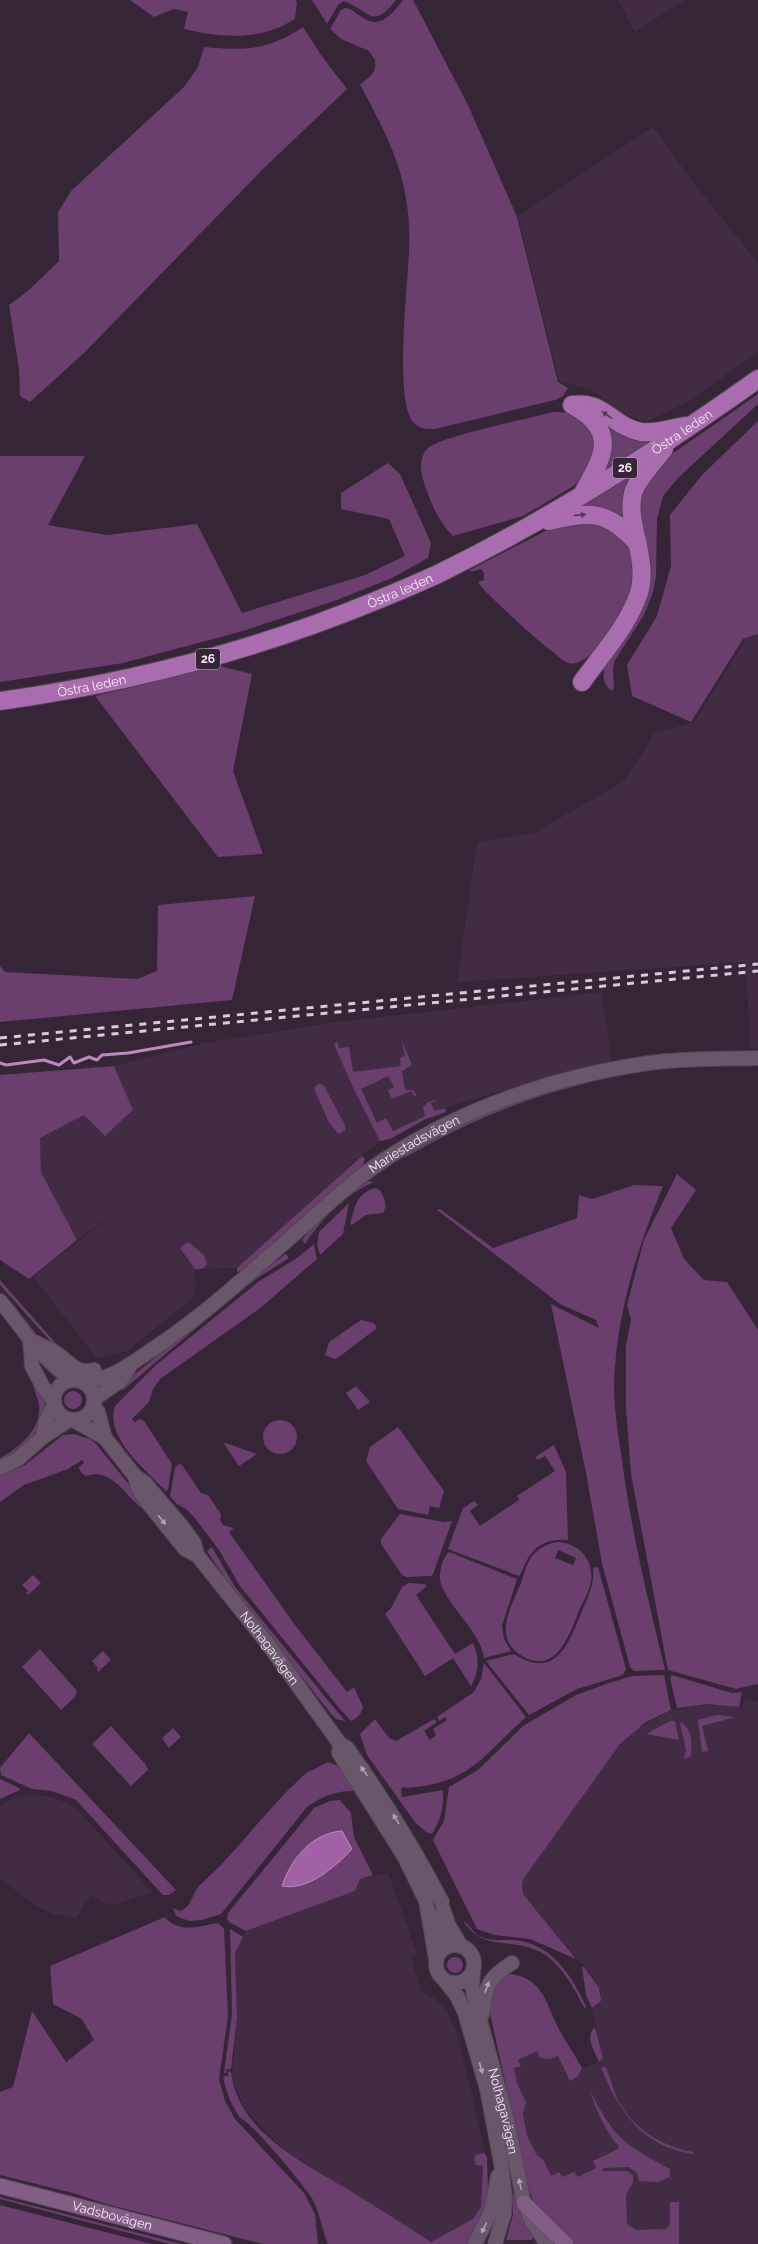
<svg xmlns="http://www.w3.org/2000/svg" width="758" height="2244" font-family="Raleway,sans-serif">
	<style>
		.built { fill: #422c44 }
		.green { fill: #6a3f6d; fill-rule: evenodd }
		.water { fill: #a161a5; stroke: #bb8bbe }
		.lines { fill: none; stroke-linecap: round; stroke-linejoin: round }
		.stream { stroke: #bb8bbe; stroke-width: 3 }
		.tertiary-casing { stroke: #524353; stroke-width: 16 }
		.secondary-casing { stroke: #524353; stroke-width: 17 }
		.trunk-casing { stroke: #524353; stroke-width: 20 }
		.tertiary { stroke: #6a566b; stroke-width: 14 }
		.secondary { stroke: #825e84; stroke-width: 15 }
		.trunk { stroke: #a96cae; stroke-width: 18 }
		.rail { stroke: #d8cbd9; stroke-width: 3; stroke-dasharray: 7 7; stroke-linecap: butt }
		.oneway { fill: #533655 }
		.oneway2 { fill: #b1a1b2 }
		.labels { text-anchor: middle; stroke-width: 4; stroke-linejoin: round; paint-order: stroke }
		.shield { fill: #362437; stroke: #beb0bf; stroke-width: 1 }
		.shield-label { font-size: 12px; font-weight: bold; fill: #f8ecf9 }
		.street-label { font-size: 13px; fill: #f8ecf9; stroke: #362437 }
	</style>
	<rect width="100%" height="100%" fill="#362437"/>
	<path class="built" d="M618 0H685L635 32Z
		M653 127 696 186 758 263V352L686 403 646 422 618 411 591 389 559 381 518 216Z
		M758 635V1049H750L746 962 457 982 477 842 536 832 624 781 655 733 694 722 746 639Z
		M602 992 611 1062 497 1092 440 1109 393 1131 357 1159 315 1200 237 1268 195 1269 196 1284 193 1298 127 1351 97 1358 33 1277 121 1208 77 1240 41 1172 40 1138 84 1115 105 1136 133 1111 114 1066 204 1043 330 1023Z
		M745 1698 758 1702V2244H613L566 2175 562 2177 551 2176 541 2158 536 2154 527 2135 523 2114 526 2102 517 2083 514 2068 521 2066 518 2060 537 2051 550 2059 558 2055 578 2076 582 2068 599 2062 603 2058 592 2008 598 2005 601 1992 599 1988 584 1967 523 1894 522 1883 524 1878 609 1757 634 1731 671 1710 708 1704 742 1707Z
		M28 1795 47 1796 73 1805 152 1892 115 1905 102 1902 92 1894 76 1918 53 1914 33 1904 0 1878V1806L13 1798Z
		M383 1873 389 1875 417 1954 411 1958 422 1993 436 1999 448 2013 458 2036 485 2153 483 2166 481 2207 473 2219 431 2242 284 2150 250 2115 243 2105 232 2077 237 2017 235 1953 246 1931 313 1907 360 1879Z"/>
	<path class="green" d="M130 0H295L297 2 295 19C260 41 222 38 184 29L188 12 174 9 154 17Z
		M312 0H396C372 31 370 10 343 1L338 5 327 24Z
		M403 0H413L468 105 517 217 558 382 568 388 563 396 555 400 435 429C426 429 419 429 413 422 394 398 408 284 409 250 410 233 409 216 406 199 400 157 379 121 360 84 369 78 377 73 375 60L369 51 341 39 330 29 341 10 345 8C353 9 358 15 365 19 381 29 394 12 403 0Z
		M303 27 321 55 347 89 263 169 84 353 30 402 20 396 19 369 9 305 28 291 59 261 58 212 72 190 184 87 198 67 204 47C246 51 268 50 303 27Z
		M758 394V404L678 478 663 496 657 519 656 576 653 592 644 615 615 660 613 668 614 688 612 691C603 684 603 679 604 668L649 585 651 562 641 527 637 500 659 463Z
		M584 405 660 436 605 473Z
		M552 412C579 411 582 420 598 439L586 475 572 487 523 516 453 536C440 523 433 508 427 491 422 478 416 460 428 448 439 437 531 418 552 412Z
		M758 421V634L743 639 691 722 632 696 627 665 657 616 671 566 670 515 702 475Z
		M0 456H85L48 525 107 535 197 524 242 613 365 575 405 556 389 519 341 509V493L388 463 400 474 431 543 428 558 392 578 337 600 243 631 123 663 0 682Z
		M640 469 630 527 572 511Z
		M606 522 634 550C634 562 636 576 634 587 629 606 590 674 566 662 560 659 555 653 549 649 526 631 505 610 484 590L478 582 484 580V573L481 569 471 572 470 570 561 523Z
		M219 666 252 674 233 771 263 854 218 857 95 696Z
		M255 896 232 1000 0 1022V966L5 972 137 979 157 971 158 905Z
		M402 1040 412 1065 402 1071 405 1090H412L417 1095 414 1096 411 1091 392 1099 388 1090 394 1087 388 1076 361 1089 377 1123 386 1118 393 1131 425 1116 423 1107 428 1102 435 1100 436 1101 431 1103 434 1111 445 1108 446 1112 424 1120 390 1139 380 1141 353 1087 334 1044 337 1042 339 1048 349 1047 353 1072 401 1066 400 1058 405 1056Z
		M114 1066 133 1110 105 1136 84 1115 40 1138 41 1172 77 1240 29 1279 0 1260V1075Z
		M581 1082 583 1084C519 1100 463 1124 406 1157L403 1156 413 1148 497 1107Z
		M319 1083 324 1086 345 1125V1130L339 1134 329 1123 314 1088Z
		M362 1156 365 1159 362 1166 356 1171 243 1270 237 1272V1268Z
		M677 1174 696 1190 671 1228 684 1259 704 1280 727 1282 758 1330V1684L736 1689 668 1670 631 1474 626 1408V1345L631 1320 627 1305 644 1240Z
		M365 1181 374 1182C346 1194 322 1218 305 1244L302 1240 320 1218Z
		M634 1185 663 1186C639 1244 620 1303 615 1366 612 1397 617 1429 622 1460 631 1531 648 1600 665 1670L634 1671 630 1667 602 1563 586 1473 551 1304 599 1328 596 1320 560 1304 437 1210 440 1209 493 1248 577 1218 579 1195 592 1199Z
		M374 1188 380 1190C384 1198 388 1205 383 1213L366 1215 352 1225 350 1224C356 1205 355 1196 374 1188Z
		M349 1203 343 1234 320 1255 317 1245 319 1232Z
		M188 1242 204 1255 207 1264C204 1269 200 1270 195 1269L180 1248Z
		M314 1244 317 1259 259 1309 160 1379 153 1389 149 1402 132 1419 135 1423 139 1419 144 1421 172 1464 168 1490 166 1491C147 1471 104 1437 115 1406L156 1365 258 1282 297 1258Z
		M286 1254 289 1258 256 1279 240 1291 123 1390 118 1388 255 1276Z
		M0 1280 59 1347 51 1342 0 1285Z
		M361 1320 374 1323 377 1328 339 1357 335 1359 325 1355 329 1342Z
		M33 1380C36 1386 41 1391 43 1396 54 1426 21 1448 0 1461V1458C19 1448 42 1429 39 1405 38 1397 32 1388 33 1380Z
		M356 1386 370 1402 358 1410 346 1393Z
		M64 1400a9 9 0 1 1 18 0a9 9 0 1 1-18 0Z
		M263 1437a17 17 0 1 1 34 0a17 17 0 1 1-34 0Z
		M398 1427 444 1491 439 1508 430 1506 428 1515 398 1509 366 1461 370 1447Z
		M74 1434 90 1439 96 1444 144 1503 140 1507C124 1493 110 1467 86 1476 82 1474 79 1471 79 1467L84 1463 82 1460 68 1469 24 1485 0 1502V1476L25 1465 63 1435Z
		M223 1442 257 1454 239 1466Z
		M554 1445 566 1472 568 1540C549 1538 534 1545 526 1562 523 1567 522 1572 519 1576L448 1549 463 1508 474 1501 478 1505 470 1511 480 1526 519 1500 517 1496 555 1471 545 1456 538 1460 535 1457Z
		M179 1464 182 1465 201 1493 208 1495 221 1514 220 1520 223 1525 234 1528 229 1532 295 1625 347 1692 354 1687 363 1707C361 1714 358 1718 351 1721L340 1709 240 1586 219 1550 194 1517 186 1509 177 1504 170 1496 175 1468Z
		M400 1514 444 1522 452 1521 433 1574 431 1576 407 1577 402 1575 381 1544V1539Z
		M559 1542C580 1544 594 1560 591 1582 589 1592 582 1603 578 1613 569 1637 554 1678 519 1654 493 1636 512 1605 521 1583 524 1574 527 1562 533 1555 540 1547 549 1543 559 1542ZM558 1550 576 1558 573 1565 555 1558Z
		M212 1547 235 1587 345 1721 336 1719 332 1715 234 1592 207 1551Z
		M449 1552 517 1579 502 1626 504 1639 511 1651 484 1658C479 1629 451 1611 441 1584 438 1575 442 1558 449 1552Z
		M598 1567 626 1669 623 1675 577 1689 529 1715 486 1661 514 1654C556 1681 569 1643 582 1611 588 1597 595 1583 593 1568Z
		M33 1575 41 1583 28 1595 26 1593 28 1591 22 1585Z
		M409 1583 425 1584 427 1586 416 1595 455 1654 473 1643C480 1658 479 1672 471 1686L453 1658 425 1676 385 1614 391 1608 402 1587Z
		M40 1649 77 1691 75 1697 61 1710 22 1667Z
		M103 1651 111 1660 98 1672 97 1670 98 1668 92 1661Z
		M484 1663 526 1717C481 1757 470 1784 404 1788L407 1785 401 1789 402 1797 443 1790C444 1808 441 1819 432 1834L426 1832 415 1822 367 1755 360 1734 375 1719 389 1738 396 1741 434 1719 437 1722 424 1731 430 1740 436 1735 433 1729 447 1720 445 1717 439 1721 437 1717 474 1692 481 1679Z
		M664 1675 671 1710 646 1722 620 1744 524 1878 522 1884 523 1894 576 1959 530 1939 494 1935 477 1929 433 1840 444 1821 449 1787 478 1770 523 1726 576 1695 606 1684 632 1676Z
		M672 1675 732 1693 742 1692 739 1707 708 1704 677 1708 670 1678Z
		M718 1715 735 1717 702 1726 708 1751 702 1752 698 1720Z
		M670 1721H675L679 1740 646 1734Z
		M680 1722C693 1729 692 1744 691 1756L684 1759 686 1750Z
		M111 1726 146 1765 148 1770 131 1786 92 1744Z
		M173 1728 181 1737 169 1748 162 1738Z
		M29 1733 176 1890 169 1895H163L76 1800 52 1791 32 1789 1 1775 0 1768Z
		M328 1762 341 1767 356 1791C337 1790 322 1796 307 1807L221 1914 202 1920 189 1921 176 1916 173 1908 180 1911C192 1908 192 1892 200 1885 240 1850 269 1804 310 1770L311 1771Z
		M0 1779 19 1788 20 1790 0 1799Z
		M340 1800 351 1813 354 1837 373 1875 360 1879 355 1891 246 1931 229 1922 227 1919 228 1913 314 1808 330 1801Z
		M165 1917C178 1934 201 1926 218 1923L224 1929 228 2016 219 2079 225 2101 235 2119 304 2193 315 2214 318 2244H263L106 2204 73 2193 0 2175V2092L13 2087 32 2011 66 2062 94 2040 82 2019 53 2004 50 1966Z
		M463 1921C470 1924 473 1934 481 1937 494 1943 508 1938 521 1941 555 1948 574 1979 587 2009 581 2005 580 2000 577 1994 569 1980 558 1963 544 1954 513 1935 485 1954 463 1921Z
		M230 1929 243 1937 235 1953 237 2017 231 2069H227L226 2073H224L232 2014Z
		M447 1965a8 8 0 1 1 16 0a8 8 0 1 1-16 0Z
		M582 1967H584L599 1988 601 2001 592 2008 586 1995Z
		M511 1974C545 1979 546 2006 560 2031 567 2044 575 2055 582 2068L578 2076 570 2081 558 2056 550 2059 540 2058 537 2051 518 2060 521 2066 514 2068 517 2083 526 2102 523 2114 527 2135 536 2154 544 2161 551 2176 559 2172 562 2177 574 2172 578 2177 596 2168 593 2161 618 2149 619 2146C610 2139 592 2104 591 2092 613 2138 627 2146 670 2169V2177L658 2182 639 2181 637 2173 629 2167 603 2168V2171H627L633 2175V2182L626 2195 627 2224 636 2230 666 2229 670 2224V2202H679V2244H572L534 2204 528 2186 488 2004C491 1986 493 1981 511 1974Z
		M595 2027 602 2054 603 2058 599 2062C595 2052 584 2036 595 2027Z
		M605 2067C610 2074 612 2087 616 2096 630 2126 660 2147 694 2152L693 2154C642 2146 620 2113 601 2068Z
		M228 2071 231 2072C238 2132 304 2163 349 2190 377 2207 404 2225 431 2242L473 2219 481 2207 483 2166 476 2165 474 2160 475 2155 484 2153 487 2157 488 2190 487 2210 469 2244H328C322 2230 320 2214 313 2200 306 2188 250 2120 240 2118 231 2104 226 2092 223 2076H228Z
		M512 2194H516L526 2225 533 2238 532 2240H506L513 2215Z
		M0 2197 181 2244H170L0 2199Z
		M0 2205 152 2244H0Z"/>
	<path class="water" d="M342 1831 352 1849C335 1867 308 1891 282 1886 291 1859 312 1833 342 1831Z"/>
	<g class="lines">
		<path class="stream" d="M0 1063 6 1065 44 1060 59 1065 70 1057 74 1063 89 1057 97 1060 102 1055 128 1053 191 1042"/>
		<defs>
			<g id="tertiary">
				<path d="M0 1301C23 1328 42 1361 73 1380"/>
				<path d="M30 1340C38 1344 48 1348 56 1353 69 1361 75 1375 94 1370"/>
				<path d="M30 1340 32 1366 43 1387 53 1400"/>
				<circle cx="74" cy="1400" r="20"/>
				<path id="s1" d="M79 1380C88 1380 97 1380 106 1377 125 1370 139 1358 156 1347 209 1312 257 1266 306 1224 330 1202 354 1180 381 1162 462 1108 553 1077 649 1063 685 1058 722 1059 758 1058"/>
				<path d="M94 1399 120 1381 129 1368"/>
				<path d="M93 1405 98 1412 105 1438"/>
				<path d="M75 1421 105 1438 135 1476 145 1483 184 1529 194 1543 197 1555"/>
				<path d="M43 1437 45 1423 54 1406"/>
				<path d="M0 1468 18 1459 43 1437 69 1420"/>
				<path id="s2" d="M135 1476 138 1488 148 1503 185 1549 197 1555 268 1644 340 1744 347 1748C383 1798 414 1848 442 1902"/>
				<path d="M340 1744 339 1753 404 1856 426 1901 436 1959"/>
				<path d="M443 1909 448 1924 461 1946"/>
				<path d="M436 1918 440 1927 442 1949"/>
				<circle cx="455" cy="1964" r="19"/>
				<path id="s3" d="M473 1973 472 1986 477 2009 507 2120 524 2203 532 2222 547 2244"/>
				<path d="M446 1982 457 1996 465 2013 487 2089 501 2163 505 2198 504 2214 495 2244"/>
				<path d="M482 2015C486 1987 487 1978 512 1963"/>
				<path d="M475 2244 492 2209 498 2176"/>
			</g>
			<g id="secondary">
				<path id="s4" d="M0 2186 224 2244"/>
				<path d="M524 2203 566 2244"/>
			</g>
			<g id="trunk">
				<path d="M572 405C604 400 611 426 641 432 656 434 671 428 686 426"/>
				<path d="M574 406C621 433 601 459 582 495"/>
				<path d="M549 521C592 510 608 511 638 544"/>
				<path d="M582 682C602 654 628 626 639 593 650 557 622 517 635 488 642 474 654 462 664 449"/>
				<path id="s5" d="M0 701C129 683 254 651 375 601 397 592 419 583 440 573 552 518 657 451 758 379"/>
			</g>
		</defs>
		<use href="#tertiary" class="tertiary-casing"/>
		<use href="#secondary" class="secondary-casing"/>
		<use href="#trunk" class="trunk-casing"/>
		<use href="#tertiary" class="tertiary"/>
		<use href="#secondary" class="secondary"/>
		<use href="#trunk" class="trunk"/>
		<path class="rail" d="M0 1038 758 964
			M0 1045 758 971"/>
	</g>
	<defs><path id="oneway-solid" d="M-6-.8H1V-3.2L6.5 0L1 3.2V.8H-6Z"/></defs>
	<g class="oneway">
		<use href="#oneway-solid" transform="translate(607 415) rotate(-146)"/>
		<use href="#oneway-solid" transform="translate(580 515) rotate(-5)"/>
	</g>
	<g class="oneway2">
		<use href="#oneway-solid" transform="translate(162 1520) rotate(52)"/>
		<use href="#oneway-solid" transform="translate(364 1771) rotate(-126)"/>
		<use href="#oneway-solid" transform="translate(396 1819) rotate(-121)"/>
		<use href="#oneway-solid" transform="translate(487 1987) rotate(-70)"/>
		<use href="#oneway-solid" transform="translate(481 2068) rotate(74)"/>
		<use href="#oneway-solid" transform="translate(520 2184) rotate(-102)"/>
		<use href="#oneway-solid" transform="translate(484 2228) rotate(116)"/>
	</g>
	<g class="labels">
		<g class="shield">
			<rect x="613" y="458" width="24" height="20" rx="3"/>
			<rect x="196" y="649" width="24" height="20" rx="3"/>
		</g>
		<g class="shield-label">
			<text x="625" y="472">26</text>
			<text x="208" y="663">26</text>
		</g>
		<g class="street-label">
			<text dy="5" stroke="none"><textPath href="#s5" startOffset="740">Östra leden</textPath></text>
			<text dy="5" stroke="none"><textPath href="#s5" startOffset="416">Östra leden</textPath></text>
			<text dy="5" stroke="none"><textPath href="#s5" startOffset="93">Östra leden</textPath></text>
			<text dy="5" stroke="none"><textPath href="#s1" startOffset="415">Mariestadsvägen</textPath></text>
			<text dy="5" stroke="none"><textPath href="#s2" startOffset="221">Nolhagavägen</textPath></text>
			<text dy="5" stroke="none"><textPath href="#s3" startOffset="142">Nolhagavägen</textPath></text>
			<text dy="5" stroke="none"><textPath href="#s4" startOffset="116">Vadsbovägen</textPath></text>
		</g>
	</g>
</svg>
